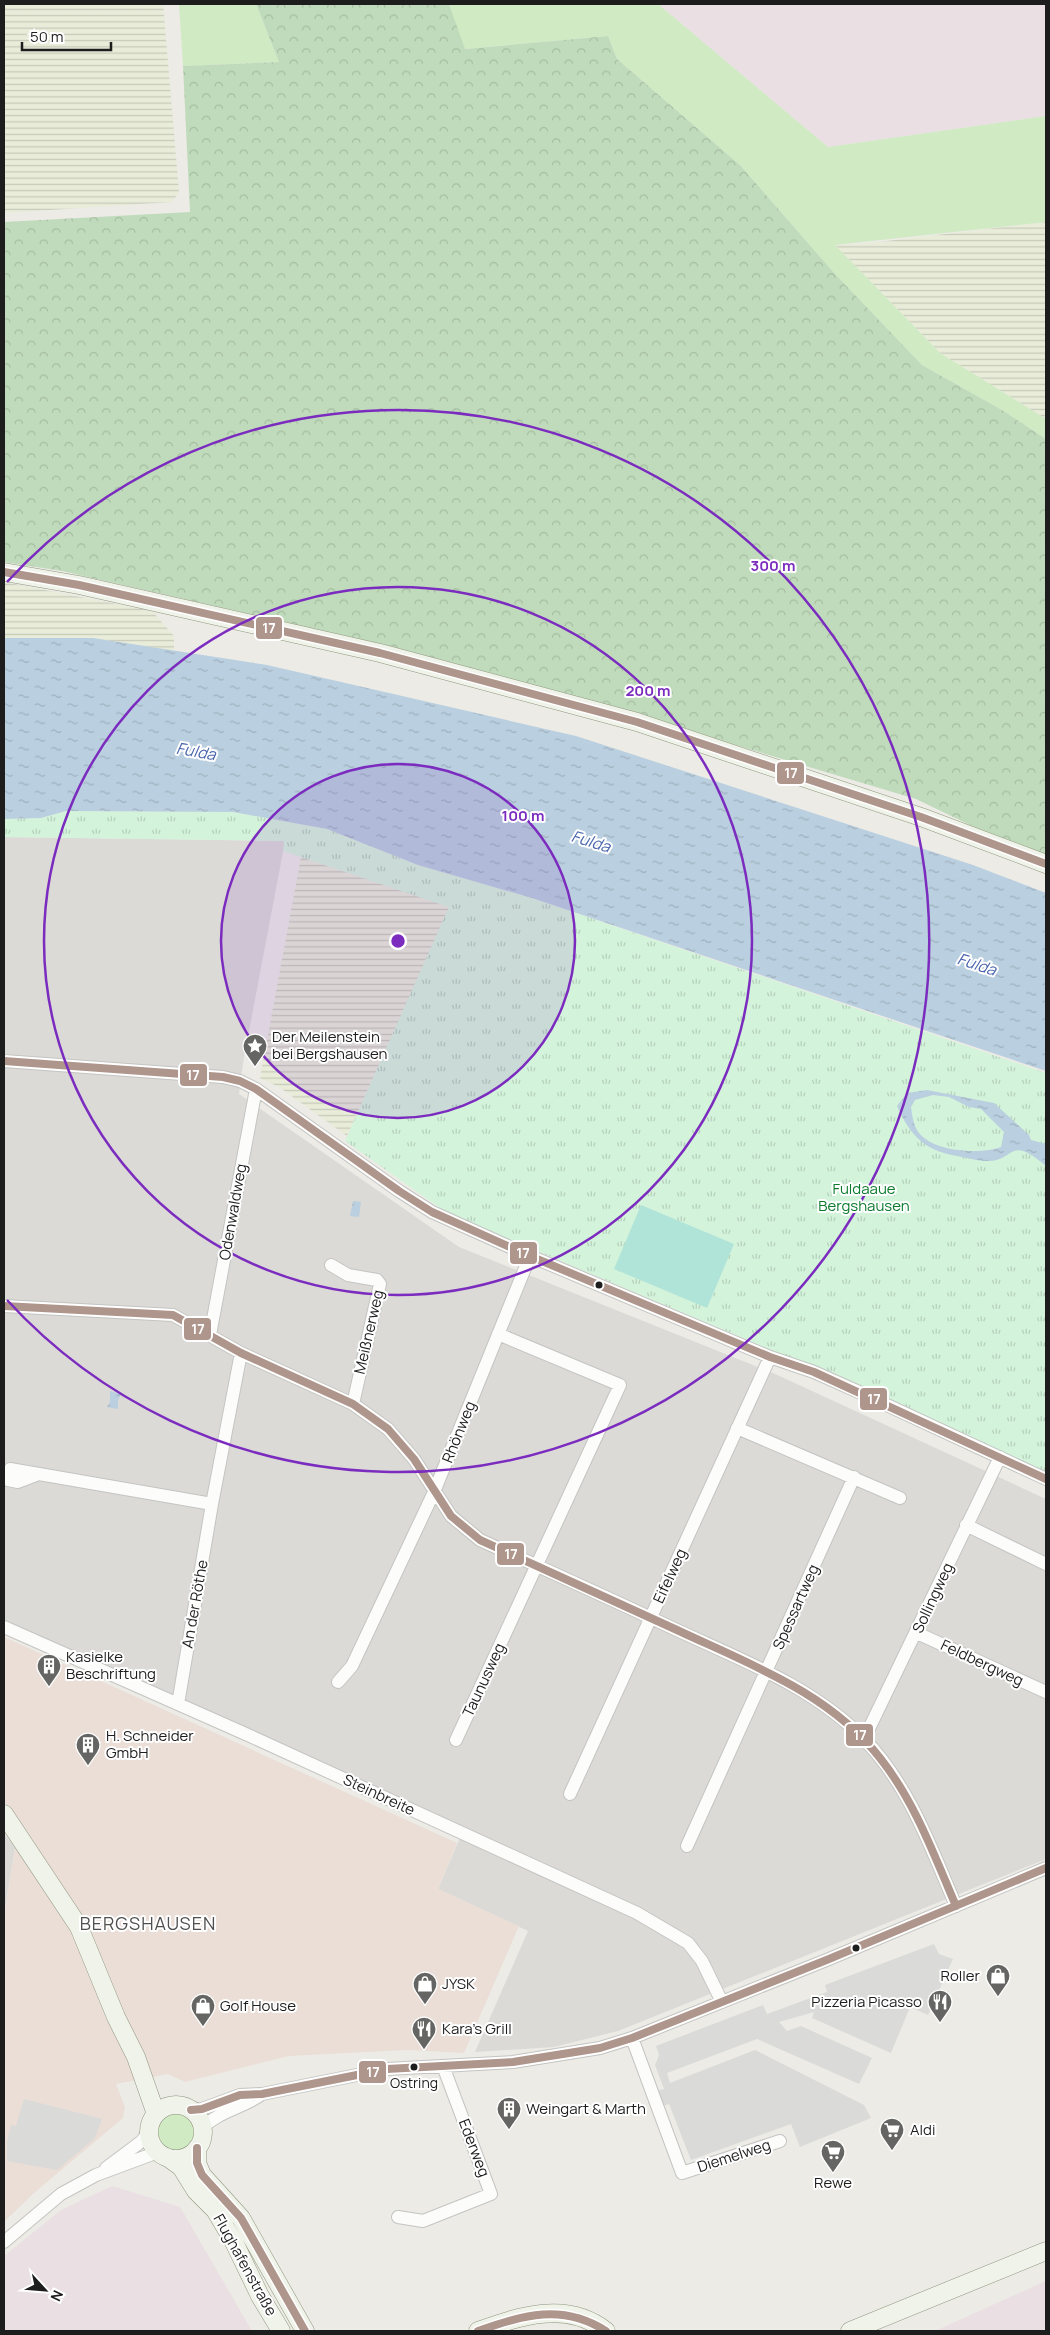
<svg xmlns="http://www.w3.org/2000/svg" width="1050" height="2335" font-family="Manrope,sans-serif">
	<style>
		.residential { fill: #dbdad7 }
		.commercial { fill: #eaded7 }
		.industrial { fill: #eadfe3 }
		.farmland { fill: url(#farmland-rules) }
		.grass { fill: #d0eac4 }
		.forest { fill: url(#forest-crowns) }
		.park { fill: url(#park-tufts) }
		.pitch { fill: #b1e4d9 }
		.parking { fill: #dadad8 }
		.water { fill: url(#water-ripples); fill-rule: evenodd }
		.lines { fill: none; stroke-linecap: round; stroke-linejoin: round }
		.street-casing { stroke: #c4c4c2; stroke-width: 14 }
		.secondary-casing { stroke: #8f967e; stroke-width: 19 }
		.street { stroke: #fcfcfb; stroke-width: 12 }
		.secondary { stroke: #f0f3ea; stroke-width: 18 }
		.bus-1-casing { stroke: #fff; stroke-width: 11 }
		.bus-1 { stroke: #af968c; stroke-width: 8 }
		.ring { fill: none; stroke: #7b2cbf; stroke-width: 2.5 }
		.bus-dot { fill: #1d1d1d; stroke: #fff; stroke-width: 2 }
		.labels { text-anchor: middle; stroke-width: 4; stroke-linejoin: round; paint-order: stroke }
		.bus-label { font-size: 14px; fill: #1d1d1d; stroke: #fff }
		.poi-label { font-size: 15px; fill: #1d1d1d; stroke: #fff; text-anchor: start }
		.park-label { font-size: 15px; fill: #0c7b2e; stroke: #fff }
		.street-label { font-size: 15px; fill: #1d1d1d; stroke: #fff }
		.water-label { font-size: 16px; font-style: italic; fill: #4a65ad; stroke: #fff }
		.quarter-label { font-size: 18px; letter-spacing: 1px; fill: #505050; stroke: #fff }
		.centre { fill: #7b2cbf; stroke: #fff; stroke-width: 2.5 }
		.ring-label { font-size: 15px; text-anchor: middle; font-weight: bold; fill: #7b2cbf; stroke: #fff; stroke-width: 4; stroke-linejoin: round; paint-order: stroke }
		.line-badge { stroke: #fff; stroke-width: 2 }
		.badge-label { font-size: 14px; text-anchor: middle; font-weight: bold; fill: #fff }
	</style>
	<defs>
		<pattern id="farmland-rules" width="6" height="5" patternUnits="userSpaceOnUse" patternTransform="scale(1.25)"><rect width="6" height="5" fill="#e8ecd9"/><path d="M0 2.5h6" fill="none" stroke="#c7caba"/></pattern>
		<pattern id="forest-crowns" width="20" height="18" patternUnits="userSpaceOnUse" patternTransform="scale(1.25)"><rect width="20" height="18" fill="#c0dbbb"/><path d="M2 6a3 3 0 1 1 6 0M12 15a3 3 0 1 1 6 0" fill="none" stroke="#a5bca0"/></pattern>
		<pattern id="park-tufts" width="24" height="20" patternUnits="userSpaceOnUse" patternTransform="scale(1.25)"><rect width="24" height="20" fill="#d4f3db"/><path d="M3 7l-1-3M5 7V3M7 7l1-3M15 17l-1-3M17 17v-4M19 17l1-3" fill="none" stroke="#b6d0bc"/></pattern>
		<pattern id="water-ripples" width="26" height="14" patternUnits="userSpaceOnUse" patternTransform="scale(1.25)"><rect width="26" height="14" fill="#bacfdf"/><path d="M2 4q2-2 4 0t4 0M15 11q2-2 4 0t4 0" fill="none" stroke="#9fb1bf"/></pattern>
	</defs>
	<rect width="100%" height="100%" fill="#ecebe6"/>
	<path class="residential" d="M4 837 285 841 243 1063 239 1094 459 1247 773 1373 1046 1499V1859L618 2031 554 2047 475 2052 528 1931 438 1889 462 1833 184 1702 4 1621Z
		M4 1833 15 1848 4 1915Z"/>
	<path class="commercial" d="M4 1637 457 1843 438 1889 519 1926 464 2053 408 2050 289 2056 185 2082 168 2074 116 2084 125 2107 123 2118 34 2193 4 2222V1915L15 1848 29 1834 4 1802Z"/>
	<path class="industrial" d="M658 4H1046V116L828 147Z
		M112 2186 180 2207 252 2331H4V2256L61 2210Z
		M1046 2281V2331H935Z"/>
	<path class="farmland" d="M4 4H163L179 192 172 202 4 213Z
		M1046 222V419L940 353 835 245 862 244Z
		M4 582 152 611 174 636V651L93 638H4Z
		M301 857 450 907 347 1136 279 1087 260 1078Z"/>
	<path class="grass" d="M179 4H256L279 62 183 66Z
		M449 4H658L828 147 1046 116V222L835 245 940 353 1046 419V439L1002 410 922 365 835 274 740 165 617 59 608 36 464 49Z
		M158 2132a18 18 0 1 1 36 0a18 18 0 1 1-36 0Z"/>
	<path class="forest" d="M256 4H449L465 49 608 36 617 59 740 165 835 274 922 365 1002 410 1046 439V858L1032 855 916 799 588 701 394 647 62 571 4 562V222L190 212 183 66 279 62Z"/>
	<path class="park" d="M66 811 233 812 327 829 418 865 532 898 1046 1073V1473L908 1408 447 1213 345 1141 449 907 283 851 284 841 4 837V819L41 818Z"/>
	<path class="pitch" d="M641 1205 734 1244 707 1308 614 1269Z"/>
	<path class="parking" d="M934 1944 939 1954 953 1959 928 2015 910 2007 891 2053 812 2018 814 2012 779 2022 787 2031 801 2026 872 2058 859 2084 757 2039 667 2073 670 2083 755 2050 864 2105 871 2118 800 2147 791 2124 691 2160 669 2104 662 2106 656 2091 664 2089 655 2065 659 2055 656 2046 763 2005 767 2014 827 1992 825 1985Z
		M24 2099 102 2119 95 2138 57 2170 7 2161V2142L11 2125 16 2126Z"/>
	<path class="water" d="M4 638H93L267 665 576 736 973 865 1046 893V1071L532 898 418 865 327 829 233 812 66 811 41 818 4 819Z
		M927 1090 994 1103 1029 1135 1031 1140 1046 1144V1166C1007 1133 1017 1162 985 1161 978 1161 969 1158 962 1157 926 1151 912 1139 897 1106L907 1093ZM933 1095 949 1097 969 1107 981 1109 1004 1132 1001 1147C979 1155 930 1152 917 1130 913 1123 912 1114 911 1107L915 1100Z
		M353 1201 361 1202 359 1217 350 1216Z
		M110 1391 121 1394 118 1401V1409L107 1407 110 1402Z"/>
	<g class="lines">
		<defs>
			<path id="street" d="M4 1061 223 1077 240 1081 256 1089 399 1191 432 1212 530 1256 770 1357 814 1372 859 1392 1046 1479
				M331 1265 348 1275 377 1280 380 1284 353 1404
				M4 1306 173 1315 241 1353 353 1404 388 1429 414 1459 451 1516 480 1540C547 1570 613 1600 679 1631 744 1661 813 1687 864 1739 909 1785 931 1848 956 1906
				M210 1335 256 1089
				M737 1428 900 1498
				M39 1474 10 1469 8 1480 18 1482 39 1474 212 1504
				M966 1525 1046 1564
				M4 1627 248 1735 637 1913 688 1943 702 1961 722 2002
				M917 1633 1046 1692
				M338 1682 352 1666 434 1492 530 1256
				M178 1704 212 1504 241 1353
				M864 1739 1000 1457
				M456 1740 620 1385 498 1334
				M570 1794 770 1357
				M687 1846 854 1477
				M632 2038 682 2173 780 2141
				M191 2110 202 2109 240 2095 262 2094 387 2069 513 2062 600 2048 632 2038 829 1959 1046 1868
				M202 2128C219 2111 243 2108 262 2094
				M106 2168 142 2141 149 2131
				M398 2217 423 2221 491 2194 443 2066
				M4 2242 61 2194 96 2175 158 2152"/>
			<path id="secondary" d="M4 572 79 585 380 653 637 722 921 817 1046 864
				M4 1814 79 1927 116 2017 136 2057 156 2114
				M149 2132a27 27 0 1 1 54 0a27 27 0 1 1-54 0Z
				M197 2148V2163L202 2175 241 2218 305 2331
				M167 2157 181 2167 196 2191 215 2210 234 2242 260 2296 281 2331
				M478 2331C520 2316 567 2300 606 2331
				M850 2331 1046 2251"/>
		</defs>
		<use href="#street" class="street-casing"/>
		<use href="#secondary" class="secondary-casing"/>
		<use href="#street" class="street"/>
		<use href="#secondary" class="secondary"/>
		<defs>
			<path id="bus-1" d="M4 572 79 585 380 653 637 722 921 817 1046 864
				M4 1061 223 1077 240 1081 256 1089 399 1191 432 1212 530 1256 770 1357 814 1372 1046 1479
				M4 1306 173 1315 241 1353 353 1404 388 1429 414 1459 451 1516 480 1540C546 1570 611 1600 677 1630 749 1664 830 1693 880 1758 915 1802 934 1855 956 1906
				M191 2110 202 2109 240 2095 262 2094 387 2069 513 2062 600 2048 632 2038 829 1959 1046 1868
				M197 2148V2163L202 2175 241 2218 305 2331
				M478 2331C524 2315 562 2303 606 2331"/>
		</defs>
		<use href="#bus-1" class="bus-1-casing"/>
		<use href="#bus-1" class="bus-1"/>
	</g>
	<circle cx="398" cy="941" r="177" fill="#7b2cbf" fill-opacity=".12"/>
	<g class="ring">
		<circle cx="398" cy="941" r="177"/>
		<circle cx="398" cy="941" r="354"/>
		<path d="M7 582A531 531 0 1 1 7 1300"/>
	</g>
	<defs>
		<symbol id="sight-pin" viewBox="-11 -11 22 30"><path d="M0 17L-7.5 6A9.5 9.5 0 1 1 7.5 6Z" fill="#656563" stroke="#fff"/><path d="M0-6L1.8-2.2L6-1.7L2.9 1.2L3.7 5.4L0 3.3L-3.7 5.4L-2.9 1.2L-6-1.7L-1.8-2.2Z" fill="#fff"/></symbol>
		<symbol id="building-pin" viewBox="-11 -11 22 30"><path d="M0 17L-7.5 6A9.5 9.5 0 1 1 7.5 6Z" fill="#656563" stroke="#fff"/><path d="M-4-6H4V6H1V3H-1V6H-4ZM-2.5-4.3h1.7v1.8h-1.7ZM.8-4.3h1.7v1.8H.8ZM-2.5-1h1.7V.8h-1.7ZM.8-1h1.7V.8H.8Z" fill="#fff"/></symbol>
		<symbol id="shop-pin" viewBox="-11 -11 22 30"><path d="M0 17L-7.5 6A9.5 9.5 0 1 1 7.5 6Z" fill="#656563" stroke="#fff"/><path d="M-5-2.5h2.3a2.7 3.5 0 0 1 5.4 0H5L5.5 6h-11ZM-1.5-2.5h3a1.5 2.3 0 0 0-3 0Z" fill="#fff"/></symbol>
		<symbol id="restaurant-pin" viewBox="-11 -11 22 30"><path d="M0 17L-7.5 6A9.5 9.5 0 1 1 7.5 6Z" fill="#656563" stroke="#fff"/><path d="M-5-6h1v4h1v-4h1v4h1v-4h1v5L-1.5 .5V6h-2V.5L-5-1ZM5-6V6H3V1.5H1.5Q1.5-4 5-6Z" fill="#fff"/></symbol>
		<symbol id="supermarket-pin" viewBox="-11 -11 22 30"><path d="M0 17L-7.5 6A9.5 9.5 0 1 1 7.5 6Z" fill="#656563" stroke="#fff"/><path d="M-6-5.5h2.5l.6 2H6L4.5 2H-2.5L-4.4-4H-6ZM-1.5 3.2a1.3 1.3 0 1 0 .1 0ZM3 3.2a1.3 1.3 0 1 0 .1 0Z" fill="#fff"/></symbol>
	</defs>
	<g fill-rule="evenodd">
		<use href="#sight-pin" x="241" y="1032" width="28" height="38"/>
		<use href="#building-pin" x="35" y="1652" width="28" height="38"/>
		<use href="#building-pin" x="74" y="1731" width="28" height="38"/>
		<use href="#shop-pin" x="984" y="1962" width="28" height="38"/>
		<use href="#shop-pin" x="411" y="1970" width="28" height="38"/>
		<use href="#restaurant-pin" x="926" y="1988" width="28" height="38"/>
		<use href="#shop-pin" x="189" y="1992" width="28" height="38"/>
		<use href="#restaurant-pin" x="410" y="2015" width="28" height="38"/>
		<use href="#building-pin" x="495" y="2095" width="28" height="38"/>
		<use href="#supermarket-pin" x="878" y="2116" width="28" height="38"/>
		<use href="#supermarket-pin" x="819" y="2138" width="28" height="38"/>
	</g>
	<g class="bus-dot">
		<circle cx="599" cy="1285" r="4.5"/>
		<circle cx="856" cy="1948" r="4.5"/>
		<circle cx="414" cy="2067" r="4.5"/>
	</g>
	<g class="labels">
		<g class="bus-label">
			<text x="414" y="2088">Ostring</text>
		</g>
		<g class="poi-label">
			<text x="272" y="1042">Der Meilenstein<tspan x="272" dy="17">bei Bergshausen</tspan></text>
			<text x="66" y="1662">Kasielke<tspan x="66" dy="17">Beschriftung</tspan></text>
			<text x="106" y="1741">H. Schneider<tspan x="106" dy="17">GmbH</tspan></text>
			<text x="980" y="1981" text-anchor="end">Roller</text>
			<text x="442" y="1989">JYSK</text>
			<text x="922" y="2007" text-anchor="end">Pizzeria Picasso</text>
			<text x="220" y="2011">Golf House</text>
			<text x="442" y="2034">Kara's Grill</text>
			<text x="526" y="2114">Weingart &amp; Marth</text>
			<text x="910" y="2135">Aldi</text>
			<text x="833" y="2188" text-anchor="middle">Rewe</text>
		</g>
		<g class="park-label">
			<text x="864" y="1194">Fuldaaue<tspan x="864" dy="17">Bergshausen</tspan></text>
		</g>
		<g class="street-label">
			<text transform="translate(233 1212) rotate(-80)" y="5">Odenwaldweg</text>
			<text transform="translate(369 1332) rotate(-77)" y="5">Meißnerweg</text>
			<text transform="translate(459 1432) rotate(-68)" y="5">Rhönweg</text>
			<text transform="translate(670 1576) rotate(-65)" y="5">Eifelweg</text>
			<text transform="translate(933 1598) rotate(-65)" y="5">Sollingweg</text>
			<text transform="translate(195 1604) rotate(-80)" y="5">An der Röthe</text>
			<text transform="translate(796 1607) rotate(-66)" y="5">Spessartweg</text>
			<text transform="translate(982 1663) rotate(25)" y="5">Feldbergweg</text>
			<text transform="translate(484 1680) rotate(-65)" y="5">Taunusweg</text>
			<text transform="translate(379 1795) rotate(25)" y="5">Steinbreite</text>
			<text transform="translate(474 2148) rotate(69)" y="5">Ederweg</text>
			<text transform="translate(734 2156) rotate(-18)" y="5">Diemelweg</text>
			<text transform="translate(245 2265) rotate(61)" y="5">Flughafenstraße</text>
		</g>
		<g class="water-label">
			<text transform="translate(196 751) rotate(10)" y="6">Fulda</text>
			<text transform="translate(591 841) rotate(17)" y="6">Fulda</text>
			<text transform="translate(977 964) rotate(18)" y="6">Fulda</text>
		</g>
		<g class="quarter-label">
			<text x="148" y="1930">BERGSHAUSEN</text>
		</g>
	</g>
	<circle cx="398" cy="941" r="8" class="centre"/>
	<g class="ring-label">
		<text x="773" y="571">300 m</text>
		<text x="648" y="696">200 m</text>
		<text x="523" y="821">100 m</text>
	</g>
	<g class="line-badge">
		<rect x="255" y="616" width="28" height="24" rx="5" fill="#af968c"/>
		<rect x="776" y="761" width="29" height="24" rx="5" fill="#af968c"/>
		<rect x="179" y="1063" width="29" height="24" rx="5" fill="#af968c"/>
		<rect x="509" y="1241" width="29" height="24" rx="5" fill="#af968c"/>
		<rect x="183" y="1317" width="29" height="24" rx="5" fill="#af968c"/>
		<rect x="859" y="1387" width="29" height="24" rx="5" fill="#af968c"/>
		<rect x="496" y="1542" width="29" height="24" rx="5" fill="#af968c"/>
		<rect x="845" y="1723" width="29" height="24" rx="5" fill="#af968c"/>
		<rect x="358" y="2060" width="29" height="24" rx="5" fill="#af968c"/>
	</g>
	<g class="badge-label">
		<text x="269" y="633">17</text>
		<text x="791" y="778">17</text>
		<text x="193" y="1080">17</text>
		<text x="523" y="1258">17</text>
		<text x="198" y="1334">17</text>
		<text x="874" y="1404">17</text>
		<text x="511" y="1559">17</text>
		<text x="860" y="1740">17</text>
		<text x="373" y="2077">17</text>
	</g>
	<rect width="1050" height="2335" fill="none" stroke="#1d1d1d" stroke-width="10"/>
	<g transform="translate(45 2290) rotate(116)" stroke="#ffffff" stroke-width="4" paint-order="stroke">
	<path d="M0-4L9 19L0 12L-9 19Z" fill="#1d1d1d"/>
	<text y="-8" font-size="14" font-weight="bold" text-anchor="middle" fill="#1d1d1d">N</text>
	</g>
	<path d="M22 42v8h89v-8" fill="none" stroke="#1d1d1d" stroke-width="2.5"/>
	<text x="30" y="42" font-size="15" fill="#1d1d1d" stroke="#ffffff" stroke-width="4" paint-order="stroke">50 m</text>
</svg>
